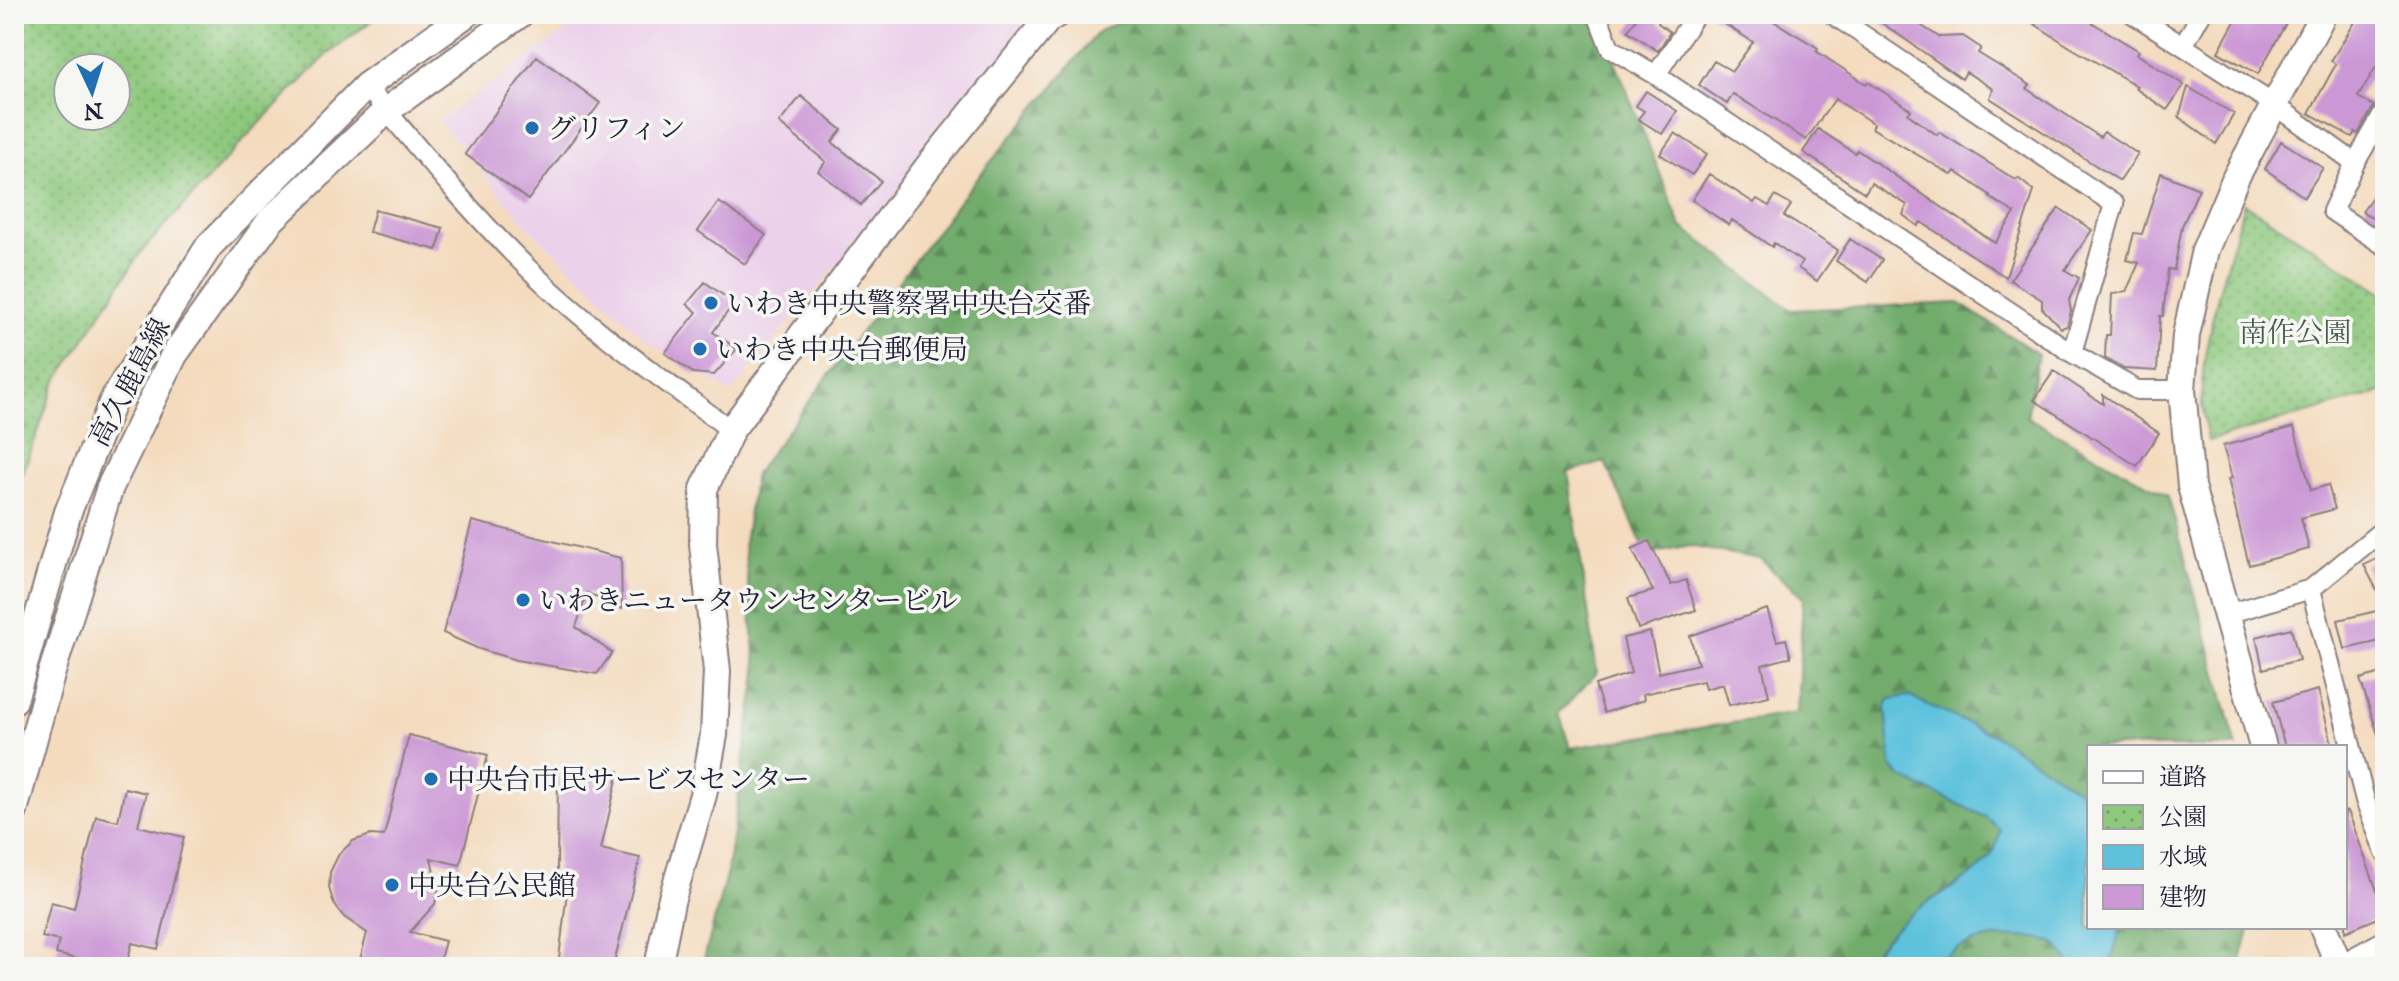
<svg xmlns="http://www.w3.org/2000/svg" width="2399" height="981" font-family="'IM FELL English','Noto Serif JP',serif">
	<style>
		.built { fill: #ecd1ea }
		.forest { fill: url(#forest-firs); stroke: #4a6754; stroke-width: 2; fill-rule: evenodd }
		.park { fill: url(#park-dots); stroke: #58755c; stroke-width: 2; fill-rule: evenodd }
		.water { fill: #5fc2dd; stroke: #40728c; stroke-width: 2 }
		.building { fill: #cb97d5 }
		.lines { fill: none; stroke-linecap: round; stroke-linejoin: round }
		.street-casing { stroke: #8b7e7c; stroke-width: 22 }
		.secondary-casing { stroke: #8b7e7c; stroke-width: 30 }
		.street { stroke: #fff; stroke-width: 18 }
		.secondary { stroke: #fff; stroke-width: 26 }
		.poi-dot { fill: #1f6fb2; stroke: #f6f6f2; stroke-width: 3 }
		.labels { text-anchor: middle; stroke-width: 7; stroke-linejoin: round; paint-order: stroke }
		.poi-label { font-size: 28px; fill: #22223b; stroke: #f6f6f2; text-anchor: start }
		.park-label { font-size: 28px; fill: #475c52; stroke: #f6f6f2 }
		.street-label { font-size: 28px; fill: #22223b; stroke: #f6f6f2 }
	</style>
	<defs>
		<pattern id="forest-firs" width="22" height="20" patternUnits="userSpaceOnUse" patternTransform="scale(2)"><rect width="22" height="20" fill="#72ac6c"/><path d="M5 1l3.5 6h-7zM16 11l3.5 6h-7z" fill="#5d8c5a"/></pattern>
		<pattern id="park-dots" width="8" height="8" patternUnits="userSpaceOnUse" patternTransform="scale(2)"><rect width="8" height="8" fill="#8dc87d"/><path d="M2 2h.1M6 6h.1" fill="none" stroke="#73a268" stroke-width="1.8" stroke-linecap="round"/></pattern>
	</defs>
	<rect width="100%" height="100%" fill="#f6f6f2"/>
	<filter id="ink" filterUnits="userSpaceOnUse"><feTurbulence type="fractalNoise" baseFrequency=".0125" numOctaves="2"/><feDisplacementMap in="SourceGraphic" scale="16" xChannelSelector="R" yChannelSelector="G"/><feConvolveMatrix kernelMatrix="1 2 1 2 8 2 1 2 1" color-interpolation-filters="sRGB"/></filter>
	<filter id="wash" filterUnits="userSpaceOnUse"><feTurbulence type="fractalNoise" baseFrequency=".006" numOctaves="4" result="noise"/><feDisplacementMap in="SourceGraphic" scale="32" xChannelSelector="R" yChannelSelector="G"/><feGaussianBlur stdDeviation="1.8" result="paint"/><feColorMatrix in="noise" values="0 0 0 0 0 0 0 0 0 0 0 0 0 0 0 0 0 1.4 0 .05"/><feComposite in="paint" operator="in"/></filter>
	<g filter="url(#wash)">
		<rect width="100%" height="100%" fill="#f4dbbe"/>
		<path class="built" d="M589 14H1044L731 393 648 342 527 226 439 121Z"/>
		<path class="forest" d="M1136 14H1596L1681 226 1791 310 1959 303 2038 354 2027 417 2168 496 2237 747H2089V927H2250L2239 967H702L727 872 757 673 744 543 755 474 965 193 1099 31ZM1605 462 1647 555 1689 546 1760 559 1803 598 1797 713 1570 748 1559 713 1597 673 1568 472Z"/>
		<path class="park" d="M14 14H380L327 55 251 132 141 252 55 384 14 498ZM68 68H116V116H68Z
			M2244 203 2385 294V391L2208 441C2206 428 2203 416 2202 404 2199 345 2229 260 2244 203Z"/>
		<path class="water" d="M1909 696 1999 738 2089 797V927H2121L2111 961 2102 967H2073C2067 960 2061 948 2054 943 2045 938 2033 938 2023 937 1988 935 1957 943 1931 967H1861C1879 946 1896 925 1918 909 1948 886 1996 873 2000 830L1986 817 1902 778 1891 766 1886 705 1890 699Z"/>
		<g id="blocks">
			<path class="building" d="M1639 14H1663L1658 23 1670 32 1658 51 1628 31Z
				M1709 14H1762L1818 48 1816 51 1866 84 1868 82 1911 110 1908 114 1937 135 1939 132 2016 180 2018 178 2034 191 2006 277 1921 222 1918 226 1903 215 1907 205 1871 183 1865 193 1803 152 1818 129 1855 153 1857 150 1995 243 2015 213 1989 197 1990 195 1955 171 1952 175 1872 128 1874 124 1835 99 1806 140 1733 94 1727 104 1699 85 1714 61 1732 71 1753 42Z
				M1869 14H1926L1919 24 1939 37 1963 36 1981 48 1978 53 2030 85 2027 89 2100 137 2104 132 2138 154 2120 181 1990 98 1993 89 1966 72 1962 79Z
				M2019 14H2092L2088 20 2139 51 2137 54 2184 85 2167 110 2135 88 2137 86 2070 47Z
				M2239 14H2291L2258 74 2218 52Z
				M2360 14H2385V52L2358 97 2374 106 2358 134 2355 132 2352 137 2309 113 2336 64 2331 61Z
				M537 56 600 103 528 200 465 154Z
				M2188 87 2234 114 2216 144 2179 117Z
				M1646 91 1677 111 1662 134 1638 119 1644 111 1636 106Z
				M801 96 842 130 832 142 881 181 861 205 818 171 826 162 779 123Z
				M1675 133 1707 154 1692 175 1660 154Z
				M2281 141 2323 168 2304 197 2265 169Z
				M2161 173 2199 189 2182 226 2174 270 2168 269 2163 316H2160L2157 371 2124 369 2105 358 2106 335H2110L2112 294 2126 292 2139 263 2127 260 2134 233 2142 234Z
				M1709 174 1754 203 1757 199 1769 206 1775 196 1791 205 1784 216 1838 250 1817 281 1798 268 1802 262 1774 243 1772 247 1732 220 1729 225 1692 200Z
				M2385 179V227L2362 211Z
				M719 202 766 235 745 264 698 231Z
				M2059 208 2092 230 2065 270 2079 278 2069 300 2071 311 2067 326 2061 328 2042 308V300L2010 280Z
				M375 210 443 228 437 250 369 232Z
				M1850 239 1882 260 1868 282 1836 261Z
				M705 282 734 303 713 332 737 349 714 375 693 373 665 353 697 312 687 304Z
				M2054 371 2103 404V395L2159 433 2137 466 2034 400Z
				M2294 427 2311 490 2328 485 2335 509 2301 518 2309 549 2249 565 2228 479 2232 478 2223 446Z
				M472 521 621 558 622 609 587 593 576 627 612 653 597 674 516 660 479 649 443 633Z
				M1649 541 1671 585 1686 580 1696 610 1638 629 1628 598 1653 591 1632 549Z
				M2385 555V606L2364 565Z
				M1767 609 1777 641 1786 639 1791 657 1762 665 1769 696 1729 705 1723 684 1705 689 1703 681 1643 694 1644 700 1604 713 1595 685 1631 673 1623 638 1650 632 1659 673 1698 664 1690 636Z
				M2385 609V640L2345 649 2338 620Z
				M2291 628 2299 660 2263 669 2256 637Z
				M2385 672V743L2381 744 2360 679Z
				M2318 690 2333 747H2285L2273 702Z
				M409 735 488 755 460 865 431 858 438 890 435 904 410 932 445 941 438 967H358L367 933 344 917 334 904 329 888 330 872 339 854 353 841 371 835 384 836Z
				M558 771H619L601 849 640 858 613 967H558L569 875 557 874Z
				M125 788 146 793 138 826 184 837 158 949 132 943 126 967H112L56 954 59 941 42 937 51 902 74 908 96 816 118 821Z
				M2345 811H2348L2376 888 2385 906V915L2345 932Z"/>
		</g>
	</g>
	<g filter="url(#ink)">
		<use href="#blocks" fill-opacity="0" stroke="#8b7e7c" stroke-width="2"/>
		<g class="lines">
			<defs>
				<path id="street" d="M1597 14 1610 48 1656 75 2072 353 2137 390H2182
					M1832 14 2114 204 2072 353
					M2133 14 2275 105 2355 163
					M2183 46 2201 14
					M1656 75 1696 14
					M366 86C420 150 473 216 534 274 594 332 664 380 731 430
					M2385 111 2355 163 2332 211 2385 246
					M2311 589 2365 800 2385 853
					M2227 614 2311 589 2385 528
					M2335 967 2385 940"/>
				<path id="secondary" d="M14 700 68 512 114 398 209 246 366 86 466 14
					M2263 747 2191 486 2182 390 2186 335 2205 250 2236 177 2323 14
					M14 811 51 675 110 487 174 355 270 221 386 111 520 14
					M2323 927 2340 967
					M658 967 671 902 703 795 714 735 717 671 703 544 704 489 731 430 928 167 1048 19 1057 14"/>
			</defs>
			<use href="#street" class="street-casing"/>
			<use href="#secondary" class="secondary-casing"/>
			<use href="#street" class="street"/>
			<use href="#secondary" class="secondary"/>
		</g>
	</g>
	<g class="poi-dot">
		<circle cx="532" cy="128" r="8"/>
		<circle cx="711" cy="303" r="8"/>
		<circle cx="700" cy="349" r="8"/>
		<circle cx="523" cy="600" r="8"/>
		<circle cx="431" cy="779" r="8"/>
		<circle cx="392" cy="885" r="8"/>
	</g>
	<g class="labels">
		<g class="poi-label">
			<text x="548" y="138">グリフィン</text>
			<text x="727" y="313">いわき中央警察署中央台交番</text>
			<text x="716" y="359">いわき中央台郵便局</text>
			<text x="539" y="610">いわきニュータウンセンタービル</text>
			<text x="447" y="789">中央台市民サービスセンター</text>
			<text x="408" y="895">中央台公民館</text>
		</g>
		<g class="park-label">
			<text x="2295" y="342">南作公園</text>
		</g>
		<g class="street-label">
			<text transform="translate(129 382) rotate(-62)" y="10">高久鹿島線</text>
		</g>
	</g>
	<rect width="2399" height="981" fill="none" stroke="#f6f6f2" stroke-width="48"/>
	<rect x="2087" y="745" width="260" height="184" fill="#f6f6f2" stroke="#a1a1a9" stroke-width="2"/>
	<rect x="2103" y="771" width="40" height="12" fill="#ffffff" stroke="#a1a1a9" stroke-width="2"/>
	<text x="2159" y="785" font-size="24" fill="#22223b">道路</text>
	<rect x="2103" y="805" width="40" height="24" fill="url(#park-dots)" stroke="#a1a1a9" stroke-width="2"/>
	<text x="2159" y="825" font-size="24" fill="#22223b">公園</text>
	<rect x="2103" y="845" width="40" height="24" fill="#5fc2dd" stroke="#a1a1a9" stroke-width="2"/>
	<text x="2159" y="865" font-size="24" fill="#22223b">水域</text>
	<rect x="2103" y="885" width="40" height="24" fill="#cb97d5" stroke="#a1a1a9" stroke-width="2"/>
	<text x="2159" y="905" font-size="24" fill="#22223b">建物</text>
	<g transform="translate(92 92) rotate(176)"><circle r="38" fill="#f6f6f2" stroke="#a1a1a9" stroke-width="2"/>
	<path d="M0-6L14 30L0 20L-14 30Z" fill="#1f6fb2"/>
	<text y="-12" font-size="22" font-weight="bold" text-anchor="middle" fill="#22223b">N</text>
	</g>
</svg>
